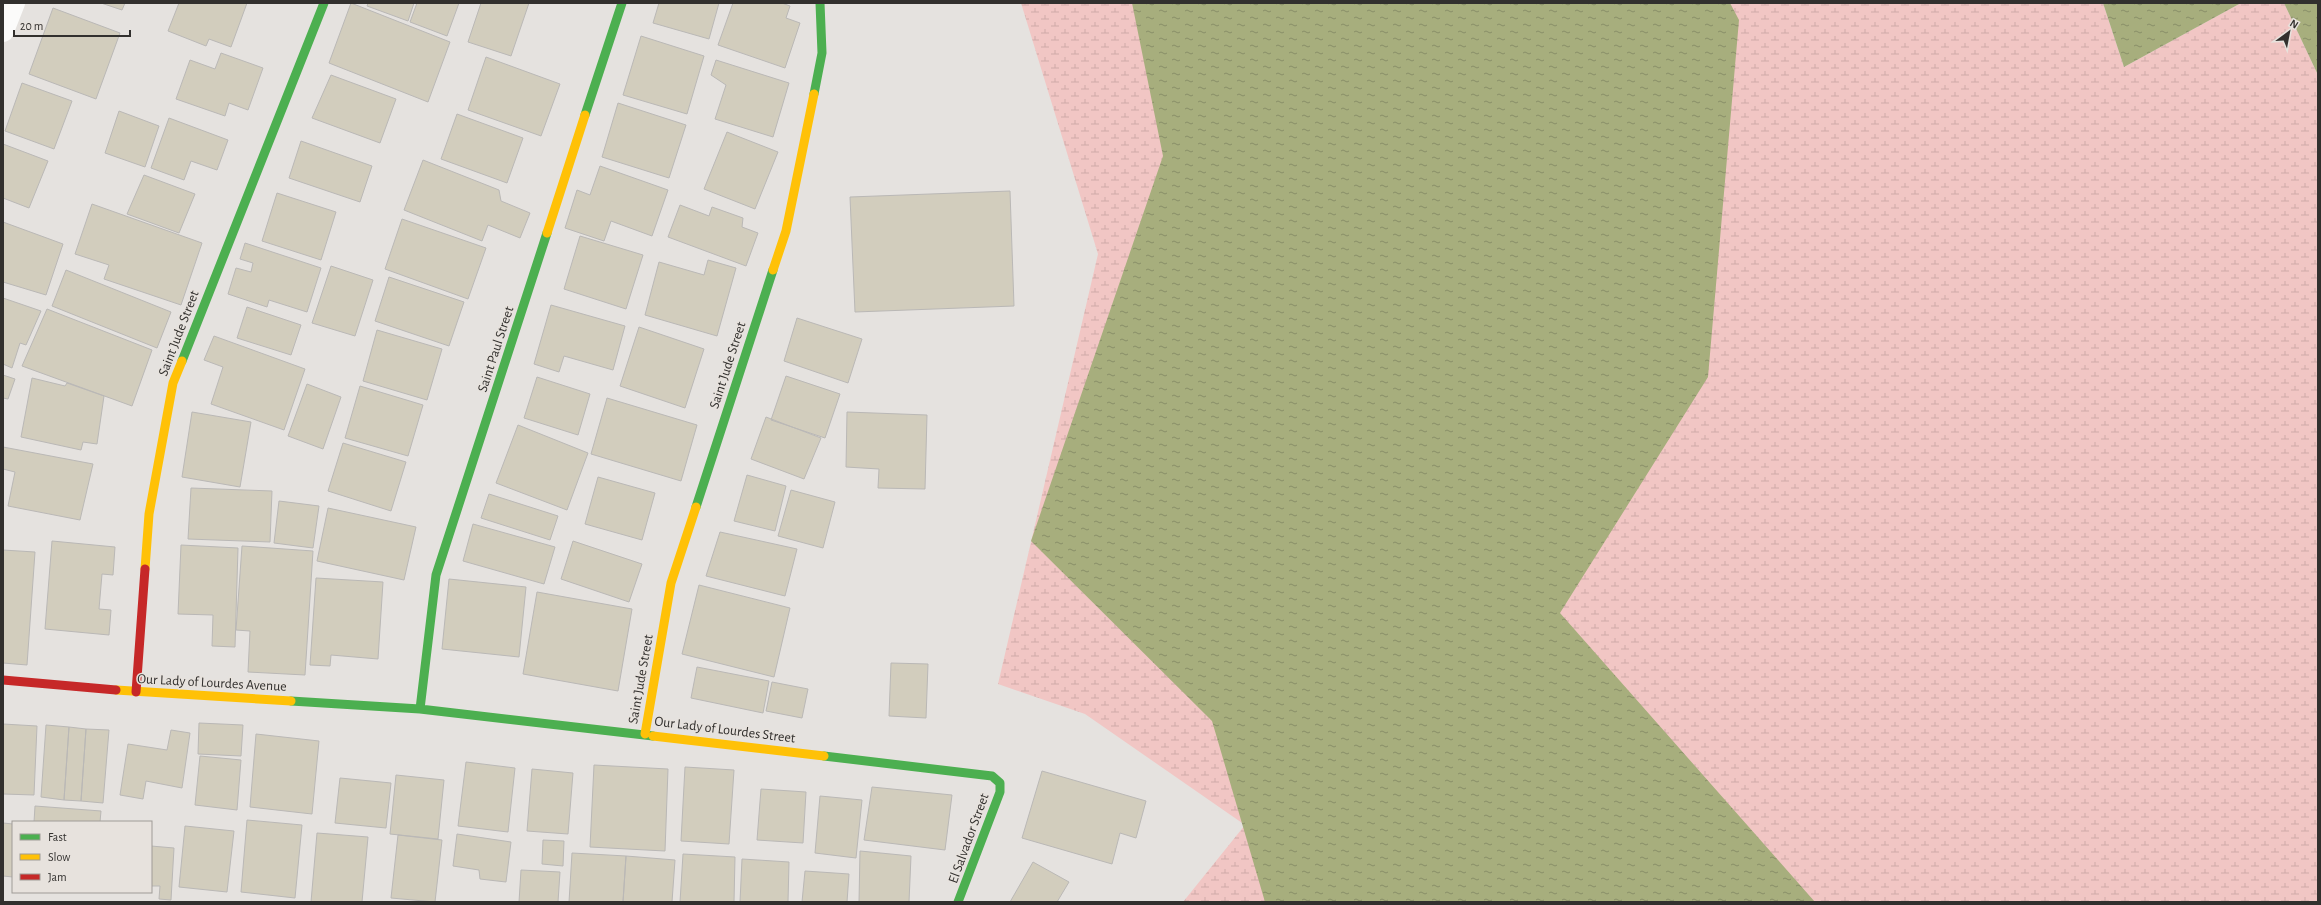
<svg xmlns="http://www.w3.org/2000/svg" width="2321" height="905" font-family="'Alegreya Sans',sans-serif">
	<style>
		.wetland { fill: url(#wetland-marsh) }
		.water { fill: url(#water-ripples) }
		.building { fill: #d2cdbd; stroke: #bab8b6 }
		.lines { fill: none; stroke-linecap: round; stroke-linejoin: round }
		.street { stroke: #fbfbfa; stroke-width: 22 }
		.fast { stroke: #4caf50; stroke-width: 9 }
		.slow { stroke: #ffc107; stroke-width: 9 }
		.jam { stroke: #c62828; stroke-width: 9 }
		.labels { text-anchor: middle; stroke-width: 3; stroke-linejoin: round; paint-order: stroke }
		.street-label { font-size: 14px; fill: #32302e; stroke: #e7e2dd }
	</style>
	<defs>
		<pattern id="wetland-marsh" width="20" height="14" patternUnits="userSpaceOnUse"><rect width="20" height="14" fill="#f1c6c4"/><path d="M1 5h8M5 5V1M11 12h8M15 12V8" fill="none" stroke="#cfaaa9"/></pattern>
		<pattern id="water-ripples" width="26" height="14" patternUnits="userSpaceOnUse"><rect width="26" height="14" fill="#a7ae7d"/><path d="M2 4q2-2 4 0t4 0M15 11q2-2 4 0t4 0" fill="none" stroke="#898e67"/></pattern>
	</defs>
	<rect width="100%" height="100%" fill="#e5e2df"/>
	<path class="wetland" d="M1021 3H2103L2124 67 2241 3H2284L2318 75V902H1183L1245 825 1085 714 998 684 1098 254Z"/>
	<path class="water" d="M1132 3H1730L1739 20 1708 377 1560 613 1815 902H1265L1212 721 1031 541 1163 156Z
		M2103 3H2241L2124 67Z
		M2284 3H2318V75Z"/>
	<path class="building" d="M101 3H125L122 10Z
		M179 3H247L231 47 209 39 206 46 168 31Z
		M351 3 450 42 428 102 329 63Z
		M368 3H414L408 21 367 6Z
		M417 3H459L447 36 410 22Z
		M481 3H529L511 56 468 42Z
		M659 3H719L709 39 653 23Z
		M733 3H782L790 6 786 18 800 23 785 68 718 45Z
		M53 8 120 33 96 99 29 74Z
		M641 36 704 56 687 114 623 95Z
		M221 53 263 68 248 110 229 103 225 116 176 99 190 60 215 69Z
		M486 57 560 84 541 136 468 110Z
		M716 60 789 83 773 137 715 119 726 85 711 75Z
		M331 75 396 99 380 143 312 118Z
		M22 83 72 101 54 149 5 131Z
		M618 103 686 125 669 178 602 157Z
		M119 111 159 126 145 167 105 153Z
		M457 114 523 138 507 183 441 159Z
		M169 118 228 140 217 170 191 161 184 180 151 168Z
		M727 132 778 152 755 209 704 189Z
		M301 141 372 166 360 202 289 178Z
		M3 144 48 161 29 208 3 198Z
		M423 160 499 190 501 201 530 213 520 238 488 225 482 241 404 210Z
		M600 166 668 190 652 236 611 221 604 241 565 228 577 190 590 195Z
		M144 175 195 194 179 233 127 214Z
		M1010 191 1014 306 855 312 850 197Z
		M277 193 336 212 321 260 262 241Z
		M92 204 202 243 181 305 104 279 109 265 75 254Z
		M680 205 709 216 712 207 743 218 742 227 758 233 746 266 668 237Z
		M402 219 486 248 468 299 385 269Z
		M3 222 63 244 46 295 3 282Z
		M580 236 643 255 626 309 564 289Z
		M245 243 321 268 307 312 269 300 267 307 228 294 236 268 251 272 253 263 240 259Z
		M708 260 736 268 717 336 645 315 659 262 704 275Z
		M331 266 373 280 355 336 312 323Z
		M66 270 171 312 157 348 52 306Z
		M389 277 464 302 449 346 375 321Z
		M3 298 41 311 26 345 20 343 12 368 3 364Z
		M551 305 625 326 613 370 564 356 559 372 534 364Z
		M247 307 301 325 291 355 237 338Z
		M47 309 152 350 132 406 22 366Z
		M797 318 862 339 848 383 784 361Z
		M639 327 704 349 685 408 620 386Z
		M377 330 442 349 427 400 363 381Z
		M214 336 305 369 284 430 211 404 223 367 204 360Z
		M3 375 15 379 8 399 3 398Z
		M786 376 840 394 825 438 771 420Z
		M537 377 590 394 578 435 524 418Z
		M32 378 65 386 67 383 104 396 97 444 83 442 81 450 21 437Z
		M307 384 341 397 323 449 288 436Z
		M360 386 423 405 408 456 345 438Z
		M607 398 697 425 681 481 591 454Z
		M192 412 251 422 240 487 182 477Z
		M847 412 927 415 925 489 878 488 879 469 846 467Z
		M766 417 821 438 804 479 751 459Z
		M518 425 588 453 567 510 496 483Z
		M343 443 406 462 391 511 328 491Z
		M3 447 93 464 80 520 8 506 15 472 3 469Z
		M747 475 786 486 775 531 734 521Z
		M598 477 655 493 642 540 585 524Z
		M191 488 272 491 270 542 188 539Z
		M791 490 835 502 823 548 778 536Z
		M489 494 558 516 550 540 481 518Z
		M279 501 319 506 313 548 274 543Z
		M328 508 416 527 404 580 317 561Z
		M473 524 555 547 544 584 463 561Z
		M720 532 797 549 785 596 706 576Z
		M52 541 115 547 113 575 102 574 99 609 111 610 109 635 45 629Z
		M573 541 642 564 629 602 561 579Z
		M181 545 238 548 235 647 212 646 213 615 178 614Z
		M242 546 313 551 305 675 248 672 250 631 236 630Z
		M3 550 35 552 27 665 3 663Z
		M316 578 383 582 378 659 331 655 330 666 310 665Z
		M449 579 526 587 519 657 442 649Z
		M699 585 790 608 774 677 682 654Z
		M537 592 632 609 618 691 523 674Z
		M891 663 928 664 926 718 889 716Z
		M697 667 769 681 763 713 691 698Z
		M772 682 808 689 802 718 766 711Z
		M199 723 243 725 241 756 198 754Z
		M3 724 37 726 34 795 3 794Z
		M46 725 69 727 64 800 41 797Z
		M69 727 86 729 81 801 64 800Z
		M86 729 109 730 103 803 81 801Z
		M171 730 190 733 182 788 146 781 143 799 120 795 128 744 167 750Z
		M256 734 319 741 312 814 250 807Z
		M200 756 241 760 237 810 195 805Z
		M466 762 515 768 508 832 458 826Z
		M594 765 668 769 665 851 590 847Z
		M685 767 734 770 729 844 681 841Z
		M532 769 573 773 568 834 527 831Z
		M1042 771 1146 801 1136 838 1120 833 1112 864 1022 838Z
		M396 775 444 780 438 839 390 834Z
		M340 778 391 783 386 828 335 823Z
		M872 787 952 795 945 850 864 840Z
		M761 789 806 792 803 843 757 840Z
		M820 796 862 800 856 858 815 853Z
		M35 806 101 811 100 822H34Z
		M247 820 302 825 295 898 241 892Z
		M3 823 13 824V877L3 876Z
		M185 826 234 831 227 892 179 887Z
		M317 833 368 837 362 902H311Z
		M457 834 511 842 506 882 480 879 479 870 453 866Z
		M398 835 442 840 435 902 391 898Z
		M543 840 564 841 563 866 542 864Z
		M151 846 174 848 171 900 159 899 160 886H151Z
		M860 851 911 856 909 902H859Z
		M572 853 626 856 623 902H569Z
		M683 854 735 857 734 902H680Z
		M626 856 675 860 672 902H623Z
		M742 859 789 862 788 902H740Z
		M1033 862 1069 882 1057 902H1010Z
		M521 870 560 872 558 902H519Z
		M805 871 849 874 847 902H802Z"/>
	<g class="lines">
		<path class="street" d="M3 31 14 3"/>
		<path class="fast" d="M814 94 822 53 820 3
			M585 115 622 3
			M182 361 324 3
			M696 507 773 270
			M291 701 420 709 653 736
			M420 709 436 575 547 233
			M824 756 992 776 1000 783V792L958 902"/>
		<path class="slow" d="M547 233 585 115
			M773 270 786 231 814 94
			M145 569 149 514 173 383 182 361
			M116 690 291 701
			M645 734 671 583 696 507
			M653 736 824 756"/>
		<path class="jam" d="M3 680 116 690
			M136 692 145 569"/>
	</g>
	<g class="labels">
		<g class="street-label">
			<text transform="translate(178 333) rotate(-69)" y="5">Saint Jude Street</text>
			<text transform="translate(495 349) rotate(-72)" y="5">Saint Paul Street</text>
			<text transform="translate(727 365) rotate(-72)" y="5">Saint Jude Street</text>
			<text transform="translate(640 679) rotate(-80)" y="5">Saint Jude Street</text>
			<text transform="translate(212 682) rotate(3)" y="5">Our Lady of Lourdes Avenue</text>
			<text transform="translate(725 729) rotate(7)" y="5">Our Lady of Lourdes Street</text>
			<text transform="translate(968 838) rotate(-70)" y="5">El Salvador Street</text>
		</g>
	</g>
	<rect width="2321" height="905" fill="none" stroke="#32302e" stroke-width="8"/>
	<rect x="12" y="821" width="140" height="72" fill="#e7e2dd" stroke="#9f9b97"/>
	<rect x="20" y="834" width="20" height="6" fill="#4caf50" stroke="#9f9b97"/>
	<text x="48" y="841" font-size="12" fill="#32302e">Fast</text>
	<rect x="20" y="854" width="20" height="6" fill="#ffc107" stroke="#9f9b97"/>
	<text x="48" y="861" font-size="12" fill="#32302e">Slow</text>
	<rect x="20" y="874" width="20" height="6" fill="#c62828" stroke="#9f9b97"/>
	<text x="48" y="881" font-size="12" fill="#32302e">Jam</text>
	<g transform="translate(2289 32) rotate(32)" stroke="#e7e2dd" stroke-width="3" paint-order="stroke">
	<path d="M0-3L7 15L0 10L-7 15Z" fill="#32302e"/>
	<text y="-6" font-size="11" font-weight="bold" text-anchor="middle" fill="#32302e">N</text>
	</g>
	<path d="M14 30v6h116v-6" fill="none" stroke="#32302e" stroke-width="2"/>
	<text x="20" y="30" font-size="12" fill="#32302e" stroke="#e7e2dd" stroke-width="3" paint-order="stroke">20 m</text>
</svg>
